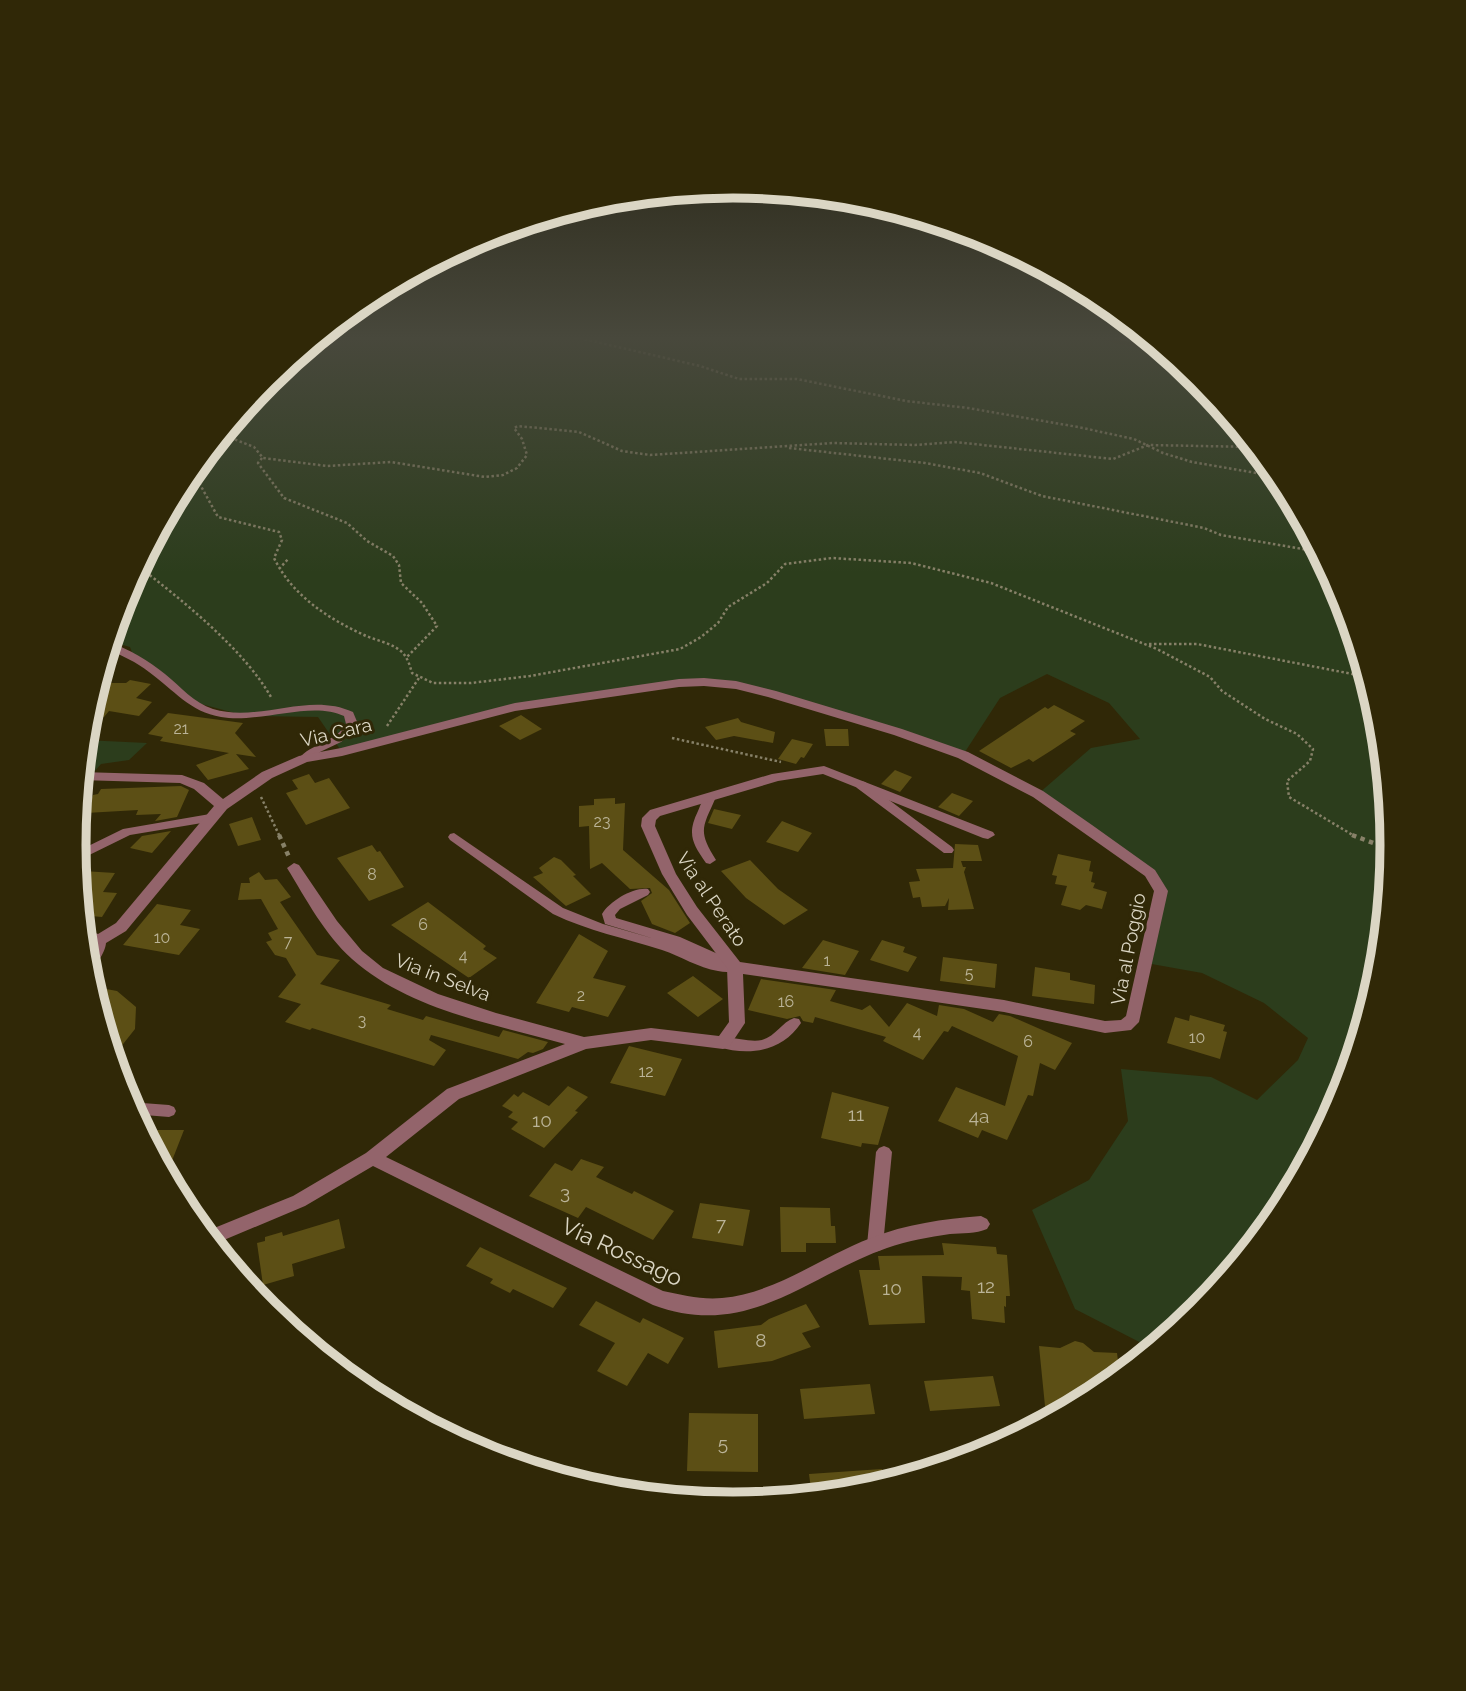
<svg xmlns="http://www.w3.org/2000/svg" width="1466" height="1691" font-family="Raleway,sans-serif">
	<style>
		.green { fill: #2c3d1c }
		.building { fill: #5c4f15 }
		.lines { fill: none; stroke-linecap: round; stroke-linejoin: round }
		.path-far1 { stroke: #878168; stroke-width: 2.5; stroke-dasharray: 2.5 2.5; stroke-linecap: butt }
		.path { stroke: #878168; stroke-width: 4.5; stroke-dasharray: 4.5 4.5; stroke-linecap: butt }
		.lane { fill: #93646b; fill-rule: evenodd }
		.street { fill: #93646b; fill-rule: evenodd }
		.labels { text-anchor: middle; stroke-width: 6; stroke-linejoin: round; paint-order: stroke }
		.number-label { font-size: 16px; fill: #bbb498 }
		.street-label { font-size: 19px; fill: #dbd6c4; stroke: #302807 }
		.near-number-label { font-size: 19px; fill: #bbb498 }
		.near-street-label { font-size: 23px; fill: #dbd6c4; stroke: #302807 }
		.rim { fill: none; stroke: #dbd6c4; stroke-width: 9 }
	</style>
	<rect width="100%" height="100%" fill="#302807"/>
	<path class="green" d="M319 337H1087L1168 354 1200 379 1282 479 1342 593 1380 717 1392 846 1380 975 1342 1098 1281 1212 1199 1312 1153 1349 1075 1309 1032 1210 1089 1180 1128 1121 1121 1069 1211 1077 1257 1100 1298 1060 1308 1038 1264 1003 1202 973 1146 963 1158 883 1038 794 1091 748 1140 739 1109 703 1047 674 1000 698 963 755 772 694 704 682 515 707 342 752 318 717 246 716 186 700 134 658 130 647 109 641 124 593 185 479 267 379Z
		M84 740 147 743 129 760 101 764 79 789Z"/>
	<path class="building" d="M130 680 151 684 136 698 152 702 139 716 109 711 104 717 87 714 93 694 104 683H126Z
		M1054 705 1085 721 1070 731 1076 734 1052 750 1033 762 1029 759 1011 768 979 751 1045 707 1048 709Z
		M168 713 243 723 235 733 256 757 236 754 249 769 208 780 196 765 229 753 160 741 163 737 148 734Z
		M521 715 542 729 520 740 499 726Z
		M738 718 741 722 775 732 773 743 734 736 716 740 705 727Z
		M824 729H848L849 746H826Z
		M792 739 813 744 804 758 801 757 796 764 778 759Z
		M895 770 912 777 900 792 881 784Z
		M309 774 315 783 329 778 350 808 306 825 286 793 298 789 292 780Z
		M181 786 189 790 177 817 155 821 161 814 136 815 138 810 86 813 93 795 98 794 101 789Z
		M952 793 973 801 959 816 938 807Z
		M615 798V804L625 803 623 850 669 890 690 923 675 933 652 924 641 901 652 893 650 888 630 889 602 863 590 869 589 826 579 827V806L594 805V799Z
		M714 809 741 815 732 829 708 823Z
		M252 817 261 840 238 846 229 824Z
		M782 821 812 833 798 852 766 842Z
		M171 831 152 853 130 848 142 836Z
		M955 844 978 845 982 861H961L963 867H966L964 872 974 909 948 910 949 898 945 906 922 907 920 897 913 898 909 882 920 881 916 869 953 868Z
		M372 845 377 852 380 851 404 887 369 901 337 858Z
		M1058 854 1091 861 1089 871 1093 872 1091 882 1095 883 1093 888 1107 892 1102 909 1086 905 1080 910 1061 905 1067 886 1055 884 1057 876 1052 875Z
		M554 857 561 860 576 875 573 876 591 894 566 906 533 877 543 873 539 868Z
		M750 860 778 889 808 910 784 925 746 898 721 871Z
		M83 871 115 873 103 892 117 893 102 917 80 915 77 880Z
		M259 872 265 880 277 879 291 897 280 902 317 955 340 960 320 984 391 1005 387 1009 423 1020 426 1016 499 1037 503 1030 548 1042 543 1049 533 1053 528 1052 518 1059 431 1035 429 1040 446 1050 434 1066 312 1028 310 1030 285 1022 301 1004 278 997 296 975 286 958 275 955 266 942 272 940 268 933 278 929 261 899 238 900 241 883H250L249 878Z
		M428 902 486 946 483 949 497 958 469 978 391 925Z
		M157 904 191 910 180 925 200 929 179 955 123 945Z
		M579 934 608 951 593 978 626 986 608 1017 572 1007 569 1012 536 1003Z
		M823 940 859 951 845 975 802 968Z
		M882 940 905 947 903 952 917 957 908 972 870 960Z
		M943 957 997 964 995 988 940 981Z
		M1035 967 1070 973V980L1095 985 1094 1004 1032 996Z
		M693 976 723 999 698 1017 667 993Z
		M761 979 836 990 830 1001 862 1010 870 1005 889 1027 907 1003 937 1016 939 1005 964 1009 993 1022 999 1014 1010 1016 1072 1043 1055 1070 1040 1063 1033 1096 1028 1095 1007 1140 982 1130 978 1138 938 1121 956 1087 1005 1106 1018 1056 952 1026 948 1032 944 1031 923 1060 883 1041 886 1037 815 1017 813 1023 803 1021 800 1016 787 1019 748 1010Z
		M90 986 117 991 136 1007 135 1029 112 1058Z
		M1190 1015 1225 1025 1223 1031 1227 1032 1220 1059 1167 1043 1175 1017 1189 1021Z
		M629 1046 682 1059 665 1096 610 1083Z
		M568 1086 588 1097 575 1111 578 1112 544 1148 511 1129 518 1122 508 1117 513 1112 502 1106 514 1094 518 1097 523 1092 549 1106Z
		M832 1092 889 1107 878 1145 862 1143 861 1147 821 1138Z
		M141 1130H184L166 1176 149 1146Z
		M581 1159 604 1167 596 1177 632 1194 634 1191 674 1211 653 1240 586 1207 578 1218 529 1196 555 1163 572 1171Z
		M700 1203 750 1210 743 1246 692 1238Z
		M780 1207 830 1208 831 1226H835L836 1243H806V1252H781Z
		M339 1219 345 1248 292 1264 294 1276 263 1285 257 1243 265 1241V1237L282 1232 283 1236Z
		M942 1243 996 1247 997 1254 1007 1255 1010 1296H1006V1307L1004 1306 1005 1323 972 1319 970 1291 961 1290 962 1277 922 1276 925 1323 869 1325 859 1270H880L878 1256 944 1255Z
		M480 1247 567 1288 553 1308 513 1289 510 1293 490 1283 493 1279 466 1266Z
		M596 1301 640 1323 643 1318 684 1338 668 1364 648 1353 627 1386 597 1371 615 1343 579 1325Z
		M806 1304 820 1327 802 1333 811 1347 772 1361 718 1368 714 1331 761 1325 769 1319Z
		M1075 1341 1083 1343 1094 1352 1117 1353 1120 1377 1099 1394 1055 1417 1046 1416 1039 1346 1060 1348Z
		M993 1376 1000 1406 930 1411 924 1381Z
		M870 1384 875 1414 804 1419 800 1389Z
		M689 1413 758 1414V1472L687 1471Z
		M882 1469 885 1485 861 1492 812 1497 809 1474Z"/>
	<g class="lines">
		<path class="path-far1" d="M575 337 700 366 739 379H797L906 401 968 408 1078 427 1134 439 1163 453 1192 462 1280 477
			M221 434 254 447 263 458 327 466 391 462 485 477 503 475 517 468 527 455 522 439 514 428 518 426 579 432 622 451 650 455 833 443 915 445 955 442 1113 459 1148 445 1255 447
			M789 448 925 463 980 473 1042 496 1204 528 1221 535 1320 552
			M262 458 258 463 284 498 347 523 367 541 393 556 399 565 401 583 422 603 437 626 407 657
			M192 470 218 517 279 532 282 540 274 558C292 595 327 618 364 635 377 641 393 643 403 653 408 659 410 666 412 673L433 683H471L530 676 680 649 701 637 718 623 728 607 767 583 785 564 832 558 911 563 991 583 1157 649 1210 677 1222 691 1265 719 1297 734 1313 749 1310 761 1287 781 1289 797 1356 837
			M138 566C182 600 246 651 272 699
			M279 569 289 558
			M1149 644H1197L1368 677
			M387 726 419 678
			M672 738 781 762
			M261 797 280 837"/>
		<path class="path" d="M279 835 289 857
			M1352 835 1392 850"/>
		<path class="lane" d="M109 642C129 649 149 661 165 674 181 687 194 703 213 709 260 723 308 691 353 712L358 724 352 733 341 742 320 752 308 761H300L298 759C312 743 336 742 346 724L344 716C311 700 259 724 221 717 190 712 174 690 149 672 137 662 121 656 107 648Z
			M861 781 865 782 952 847 954 850 952 853H944L857 788 855 785 857 782Z
			M710 793 716 797C703 827 697 830 716 860L710 864 706 863C692 843 687 834 698 811 701 804 703 797 710 793Z
			M210 814 214 815 216 818 214 821 130 835 75 862 74 853 123 829Z
			M454 833 563 908 603 924 655 939 605 924 602 914C610 901 633 887 648 889L650 892 648 895 620 909 615 915 616 918 680 937 727 958 728 963 740 964 742 967 740 970C733 972 726 973 718 971 698 968 681 956 662 950 625 938 588 931 553 914L450 840 448 837 450 834Z
			M794 1018 799 1019 801 1023C782 1052 749 1056 718 1047L716 1043 718 1039C732 1035 748 1043 762 1040 776 1036 782 1022 794 1018Z
			M129 1102 169 1105 174 1107 176 1111 174 1115 169 1117 132 1114 126 1103Z
			M884 1146 889 1148 892 1152 883 1245 881 1250 875 1252 869 1250 867 1245 876 1152 879 1148Z"/>
		<path class="street" d="M1102 337C1118 336 1147 336 1160 347Z
			M704 678 736 681 776 691 902 729 968 752 1043 791 1092 825 1155 870 1168 891 1139 1022 1131 1030 1105 1033 1004 1012 743 974 745 1023 729 1047 723 1049 651 1040 586 1049 459 1099 386 1157 663 1291C682 1295 702 1300 722 1298 776 1293 821 1257 871 1238 906 1224 943 1219 981 1216L987 1219 990 1224 987 1229C976 1234 962 1233 950 1234 929 1237 907 1241 887 1248 805 1277 748 1340 653 1305L373 1166 305 1206 212 1245 202 1233 293 1196 366 1153 447 1089 565 1044C494 1024 409 1010 352 959 325 935 306 899 287 868L294 863 299 865 337 921 362 951 383 968 438 994 496 1013 584 1037 651 1028 719 1036 729 1022 727 968 687 915 662 874 641 826 642 818 650 810 772 774 824 766 993 832 995 835 988 839 983 838 823 774 778 781 660 816 656 820 655 826 676 874 697 907 740 962 1004 1000 1105 1021 1121 1020 1126 1016 1154 891 1145 876 1033 797 958 758 894 735 768 697 736 689 704 686 679 687 515 711 342 756 307 762 272 778 227 809 126 931 106 943C105 953 96 967 86 970L84 956 91 949V943L83 939 82 928 98 934 116 923 214 806 194 789 180 783 80 780 81 772 182 775 204 783 223 799 262 772 299 756 341 748 515 703 679 679Z"/>
	</g>
	<linearGradient id="sky" x2="0" y2="1"><stop stop-color="#1a1604"/><stop offset="0.59" stop-color="#48483c"/><stop offset="1" stop-color="#48483c" stop-opacity="0"/></linearGradient>
	<rect width="1466" height="573" fill="url(#sky)"/>
	<g class="labels">
		<g class="number-label">
			<text x="181" y="734">21</text>
			<text x="602" y="827">23</text>
			<text x="372" y="880">8</text>
			<text x="423" y="930">6</text>
			<text x="162" y="943">10</text>
			<text x="288" y="947">7</text>
			<text x="463" y="961">4</text>
			<text x="827" y="966">1</text>
			<text x="969" y="979">5</text>
			<text x="581" y="1001">2</text>
			<text x="786" y="1007">16</text>
			<text x="362" y="1026">3</text>
			<text x="917" y="1038">4</text>
			<text x="1197" y="1043">10</text>
			<text x="1028" y="1047">6</text>
			<text x="646" y="1077">12</text>
		</g>
		<g class="street-label">
			<text transform="translate(336 732) rotate(-13)" y="7">Via Cara</text>
			<text transform="translate(712 899) rotate(56)" y="7">Via al Perato</text>
			<text transform="translate(1128 949) rotate(-79)" y="7">Via al Poggio</text>
			<text transform="translate(443 977) rotate(21)" y="7">Via in Selva</text>
		</g>
		<g class="near-number-label">
			<text x="856" y="1121">11</text>
			<text x="979" y="1123">4a</text>
			<text x="542" y="1127">10</text>
			<text x="565" y="1199">3</text>
			<text x="721" y="1231">7</text>
			<text x="986" y="1293">12</text>
			<text x="892" y="1295">10</text>
			<text x="761" y="1347">8</text>
			<text x="723" y="1450">5</text>
		</g>
		<g class="near-street-label">
			<text transform="translate(622 1252) rotate(25)" y="8">Via Rossago</text>
		</g>
	</g>
	<path d="M0 0H1466V1691H0ZM86 845a647 647 0 1 1 1294 0a647 647 0 1 1-1294 0Z" fill="#302807" fill-rule="evenodd"/>
	<path class="rim" d="M86 845a647 647 0 1 1 1294 0a647 647 0 1 1-1294 0Z"/>
</svg>
